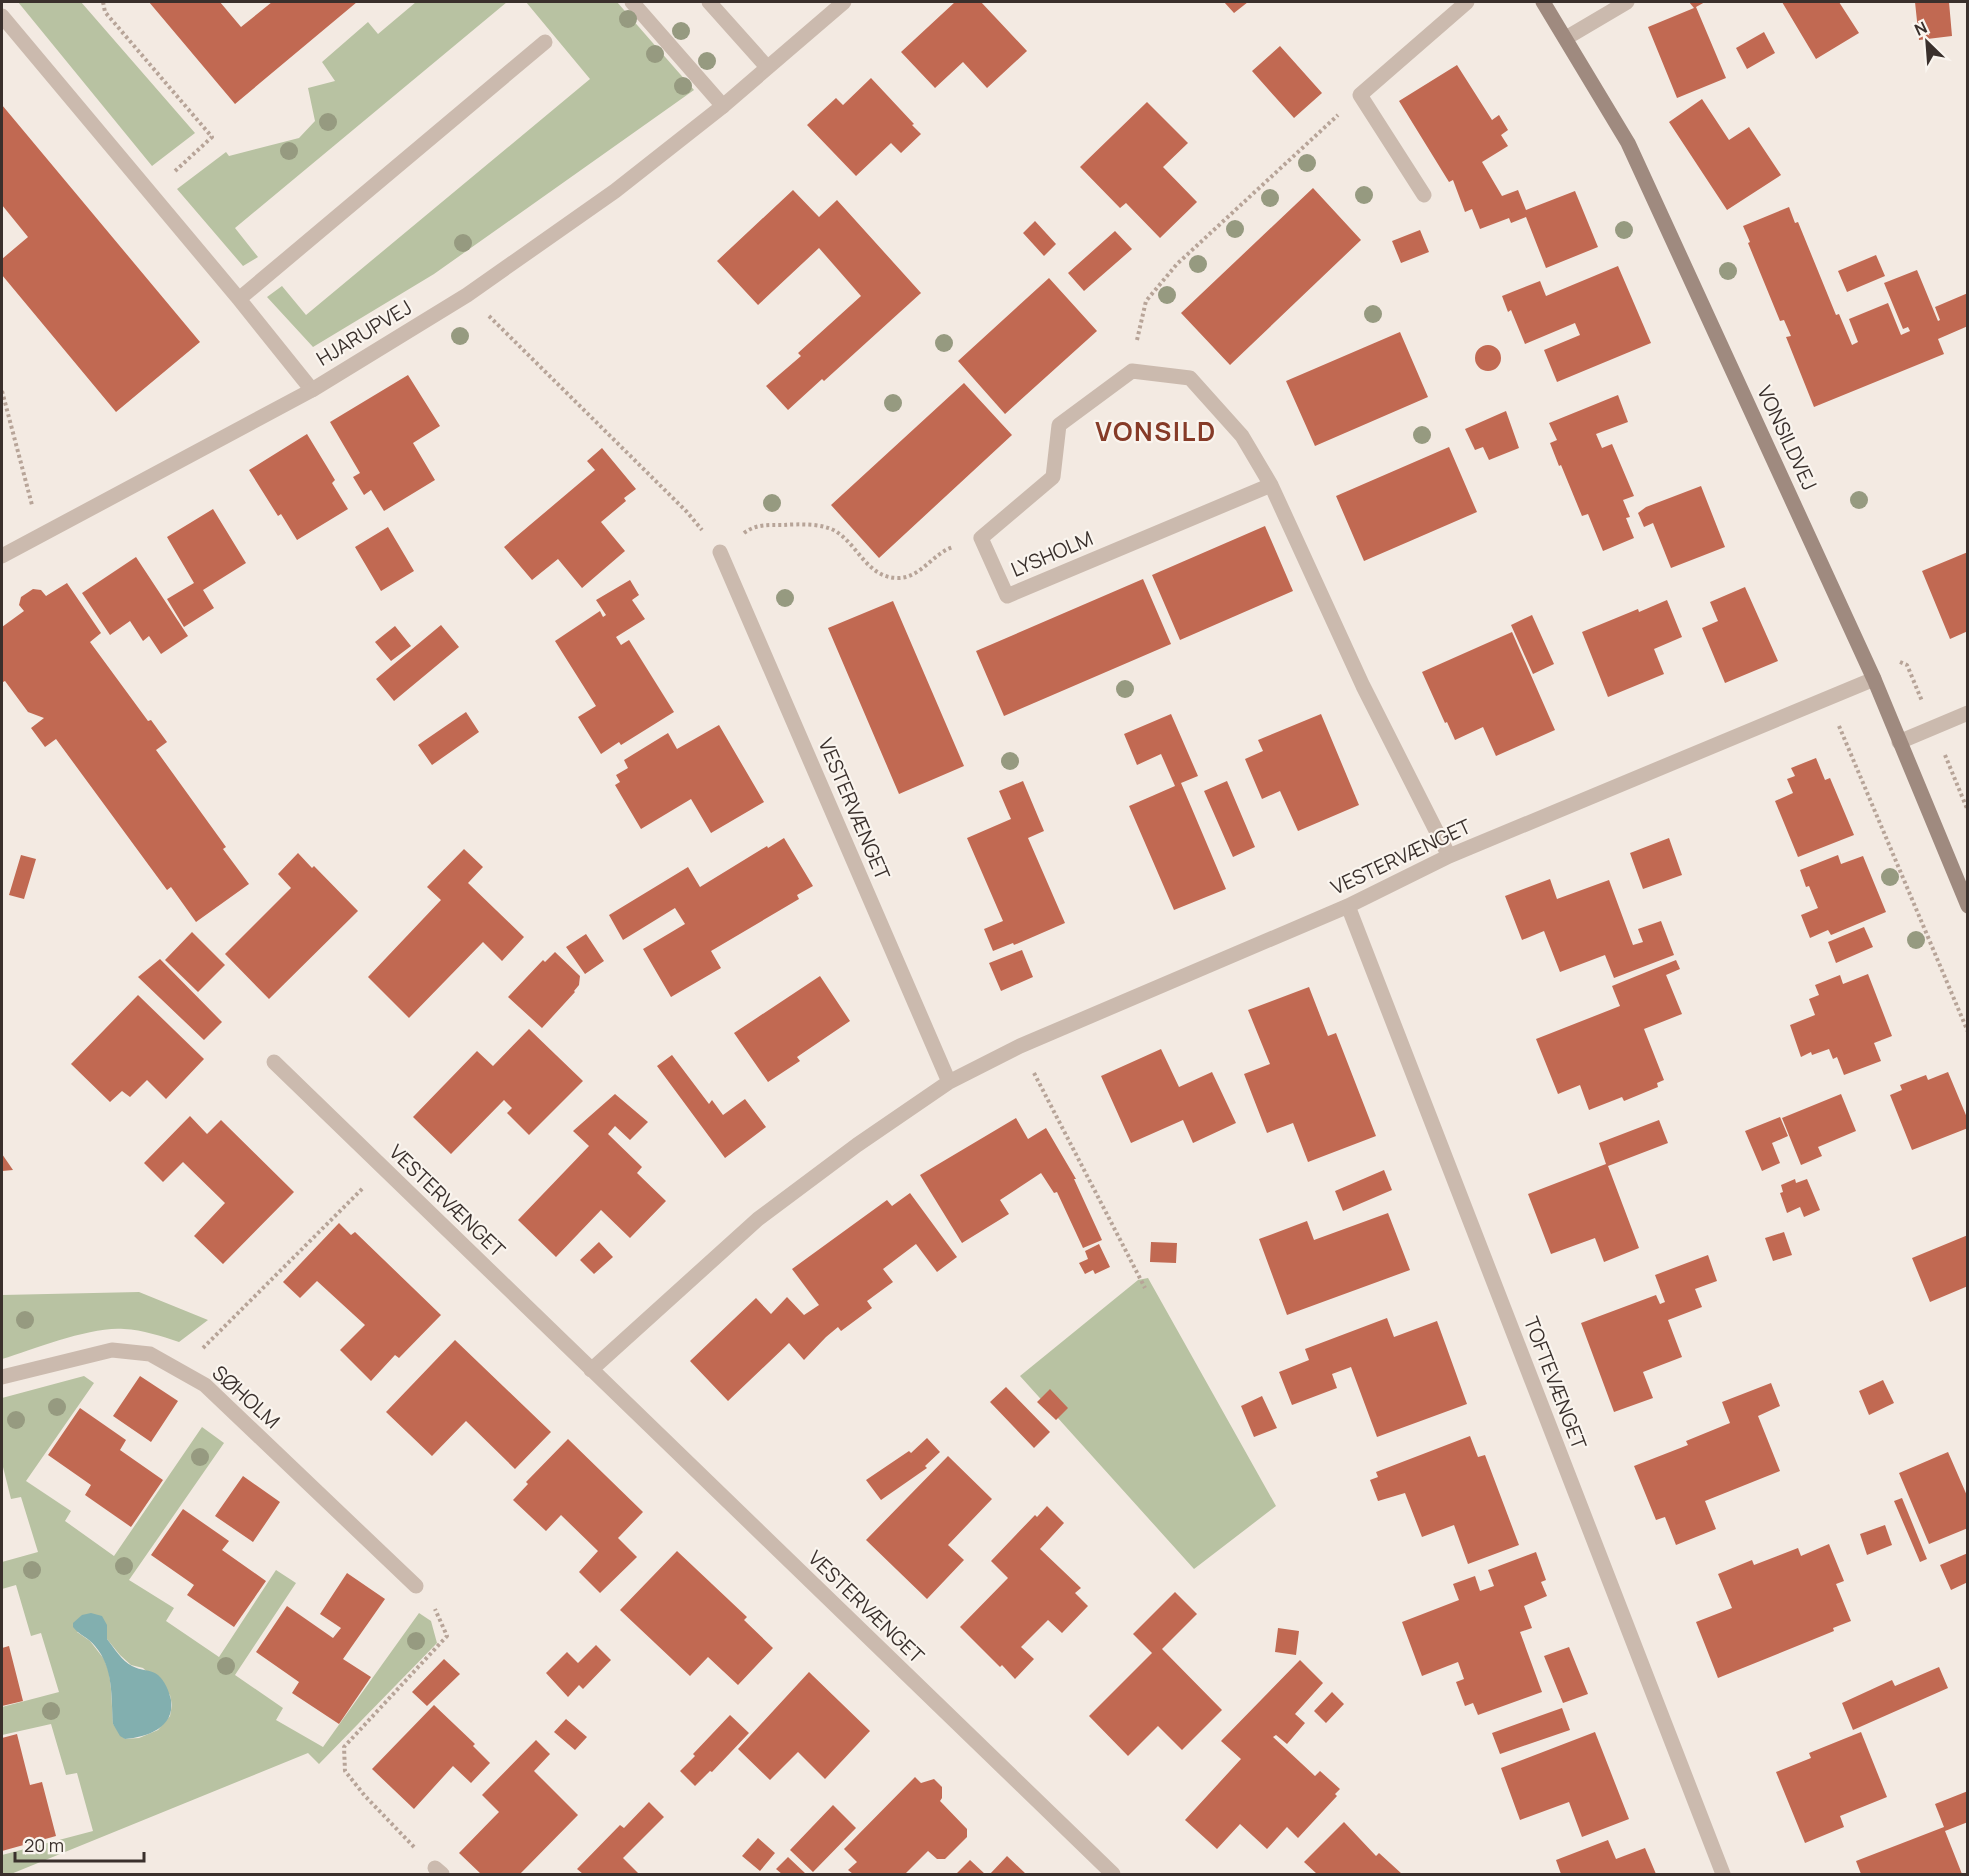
<svg xmlns="http://www.w3.org/2000/svg" width="1969" height="1876" font-family="Manrope,sans-serif">
	<style>
		.green { fill: #b8c2a2; fill-rule: evenodd }
		.water { fill: #82afaf }
		.building { fill: #c16952 }
		.lines { fill: none; stroke-linecap: round; stroke-linejoin: round }
		.path { stroke: #b7a498; stroke-width: 4; stroke-dasharray: 3 3; stroke-linecap: butt }
		.service { stroke: #cbbaae; stroke-width: 15 }
		.minor { stroke: #cbbaae; stroke-width: 15 }
		.tertiary { stroke: #cbbaae; stroke-width: 15 }
		.secondary { stroke: #9f8a7f; stroke-width: 15 }
		.tree { fill: #969a80 }
		.labels { text-anchor: middle; stroke-width: 4.5; stroke-linejoin: round; paint-order: stroke }
		.street-label { font-size: 20px; fill: #3a302c; stroke: #faf5ef }
		.district-label { font-size: 26px; font-weight: bold; letter-spacing: 1.5px; fill: #863b28; stroke: #faf5ef }
	</style>
	<rect width="100%" height="100%" fill="#f3eae2"/>
	<path class="green" d="M18 2H81L195 133 152 166Z
		M416 2H507L235 228 258 257 243 266 177 189 226 152 229 156 299 138 315 121 308 88 335 81 322 62 368 22 378 34Z
		M526 2H617L694 90 434 274 313 347 267 297 282 286 306 315 590 79Z
		M1148 1278 1276 1506 1194 1569 1020 1376 1138 1280Z
		M139 1292 208 1320 179 1342C161 1336 143 1330 124 1329 91 1326 35 1349 2 1359V1295Z
		M84 1376 94 1383 26 1481 71 1511 65 1521 114 1556 202 1427 224 1443 129 1580 174 1608 166 1621 219 1657 276 1570 296 1583 235 1675 283 1708 276 1720 323 1747 419 1613 431 1621 437 1643 319 1764 308 1753 11 1874H2V1855L93 1831 77 1773 66 1775 51 1724 2 1735V1707L59 1692 41 1633 31 1636 16 1585 2 1589V1562L38 1552 21 1497 11 1499 2 1463V1398ZM107 1625V1639L120 1655 131 1665 143 1668 170 1695 172 1705 170 1716 158 1730 139 1738 125 1739 113 1724 111 1689 109 1672 104 1659 90 1641 77 1632Z"/>
	<path class="water" d="M91 1613 102 1616 107 1625V1639C114 1648 122 1661 132 1666 141 1671 150 1669 158 1675 165 1681 169 1691 171 1700 175 1728 147 1737 125 1739L120 1736 113 1724C111 1697 114 1668 95 1646 89 1638 79 1635 73 1627V1623L82 1615Z"/>
	<path class="building" d="M149 2H220L241 27 272 2H357L235 104Z
		M955 2H981L1027 51 987 88 963 62 935 88 901 52Z
		M1224 2H1248L1234 13Z
		M1689 2H1705L1696 7 1726 78 1677 98 1648 27 1694 8Z
		M1782 2H1839L1859 33 1816 59Z
		M1915 2H1949L1952 36 1919 40Z
		M1764 32 1775 53 1747 69 1736 48Z
		M1280 46 1322 93 1294 118 1252 71Z
		M1457 65 1492 120 1499 115 1508 130 1501 135 1508 146 1482 162 1502 196 1518 190 1526 210 1575 191 1598 247 1546 268 1526 217 1511 223 1509 218 1480 229 1472 209 1465 212 1453 180 1449 182 1399 101Z
		M871 78 914 124 912 125 921 134 901 153 891 143 856 176 807 125 836 98 843 105Z
		M1702 99 1729 140 1749 127 1781 175 1727 210 1669 122Z
		M1147 102 1188 143 1163 167 1197 202 1160 238 1126 203 1120 208 1080 167Z
		M2 105 200 342 116 412 2 275V259L28 237 2 205Z
		M1313 188 1361 240 1230 365 1181 313Z
		M793 190 819 217 837 200 921 293 824 381 822 379 788 410 766 386 801 356 798 353 861 296 819 248 758 305 717 261Z
		M1789 207 1795 223 1798 222 1836 315 1839 314 1852 345 1858 342 1849 319 1888 303 1901 335 1910 331 1908 327 1903 329 1884 283 1917 270 1938 321 1940 320 1935 307 1968 293V326L1938 339 1944 354 1814 407 1786 337 1791 336 1784 320 1780 321 1748 243 1750 242 1743 226Z
		M1035 221 1056 244 1044 256 1023 233Z
		M1420 230 1429 252 1401 263 1392 241Z
		M1115 231 1132 249 1084 291 1068 273Z
		M1876 255 1885 276 1847 292 1838 271Z
		M1618 266 1651 343 1557 382 1544 350 1580 335 1575 323 1525 344 1511 310 1508 312 1502 296 1540 281 1546 296Z
		M1049 278 1097 331 1005 414 958 361Z
		M1400 332 1428 397 1315 446 1286 381Z
		M1475 358a13 13 0 1 1 26 0a13 13 0 1 1-26 0Z
		M408 375 440 426 413 443 435 480 384 511 371 490 364 495 353 477 360 473 330 422Z
		M964 383 1012 435 879 558 831 505Z
		M1618 395 1628 422 1596 434 1602 448 1612 444 1634 496 1623 500 1630 517 1626 518 1634 538 1603 551 1588 514 1582 516 1561 465 1559 466 1550 443 1557 440 1549 423Z
		M1506 411 1519 448 1489 460 1483 447 1475 450 1465 429Z
		M307 434 335 480 332 483 348 509 297 540 281 514 278 516 249 470Z
		M1449 447 1477 512 1364 561 1336 496Z
		M602 448 636 489 624 498 626 501 601 522 625 551 582 588 558 559 532 580 504 547 595 470 587 461Z
		M1701 486 1725 547 1671 568 1653 523 1644 527 1638 513 1646 507Z
		M213 509 246 563 203 590 214 608 184 627 167 599 194 583 167 537Z
		M1265 526 1293 591 1180 640 1152 575Z
		M388 527 414 571 381 591 355 547Z
		M1968 552V631L1950 639 1922 571Z
		M136 557 188 636 161 654 149 636 143 641 130 621 110 635 82 593Z
		M1143 579 1171 644 1004 716 976 651Z
		M630 580 639 595 632 600 645 619 616 637 621 645 629 640 674 712 621 745 619 742 601 754 578 717 596 706 555 641 600 611 603 617 606 615 596 600Z
		M67 583 101 633 90 642 148 721 151 720 167 742 156 750 226 847 223 849 249 884 196 922 171 887 167 890 56 739 45 747 31 728 44 718 28 712 5 681 3 682 2 680V627L24 611 19 605 21 597 33 589 41 590 46 596Z
		M1745 587 1778 661 1725 683 1702 628 1718 621 1710 602Z
		M1667 600 1682 637 1654 649 1664 674 1608 697 1582 632 1638 609 1639 612Z
		M893 601 964 766 899 794 828 628Z
		M1532 615 1554 664 1533 674 1511 625Z
		M441 625 459 647 394 701 376 679Z
		M395 626 411 646 391 661 375 642Z
		M1512 632 1555 730 1496 756 1483 727 1455 740 1447 722 1445 723 1422 672Z
		M466 712 479 732 432 765 418 745Z
		M1171 714 1198 776 1181 783 1226 889 1174 910 1129 806 1175 786 1161 754 1137 765 1124 734Z
		M1321 714 1359 805 1298 831 1280 791 1262 799 1245 759 1263 751 1258 740Z
		M719 725 764 802 711 833 691 799 641 829 615 785 620 782 616 775 628 768 624 760 668 733 677 749Z
		M1816 758 1825 780 1830 778 1854 835 1798 857 1775 801 1793 793 1787 779 1795 776 1791 768Z
		M1023 781 1044 831 1028 838 1065 923 1014 945 1013 943 993 951 984 929 1003 921 967 838 1011 819 999 791Z
		M1227 781 1255 847 1233 857 1204 791Z
		M784 838 813 886 797 895 799 899 711 951 721 968 671 997 643 949 685 924 675 908 623 940 609 915 688 867 700 887 767 846 768 848Z
		M1669 838 1682 875 1643 889 1630 853Z
		M464 849 483 867 468 883 524 937 502 961 483 942 409 1018 368 977 441 900 427 887Z
		M298 853 312 868 314 866 358 911 269 999 225 954 291 888 278 874Z
		M21 855 36 859 24 899 9 895Z
		M1838 855 1841 864 1863 856 1886 912 1831 935 1828 930 1810 938 1801 915 1818 908 1809 886 1806 887 1800 870Z
		M1550 879 1557 899 1609 880 1633 945 1643 942 1638 929 1661 921 1674 955 1614 978 1605 955 1560 972 1544 931 1522 940 1505 896Z
		M1864 927 1873 947 1836 963 1828 942Z
		M192 932 225 965 198 992 165 960Z
		M586 934 604 961 585 974 566 947Z
		M1022 950 1033 977 1001 991 989 963Z
		M555 952 580 976 579 985 574 991 575 992 542 1028 508 997 543 960 545 962Z
		M160 959 222 1022 204 1040 138 977Z
		M1676 960 1680 969 1666 975 1682 1014 1644 1029 1664 1080 1657 1083 1658 1087 1624 1101 1622 1097 1589 1110 1580 1085 1558 1094 1536 1039 1620 1006 1612 986Z
		M1868 974 1892 1036 1874 1043 1881 1061 1844 1075 1837 1057 1833 1059 1829 1049 1812 1055 1811 1052 1801 1057 1790 1025 1815 1015 1809 999 1819 995 1815 985 1840 975 1843 984Z
		M820 976 850 1021 797 1057 800 1061 768 1082 734 1033Z
		M1309 987 1328 1036 1336 1033 1376 1136 1308 1162 1293 1123 1267 1133 1244 1074 1270 1064 1248 1010Z
		M138 995 204 1059 166 1099 147 1080 130 1097 122 1091 110 1102 71 1064Z
		M529 1029 583 1081 529 1135 507 1113 512 1108 504 1100 451 1154 413 1117 477 1051 493 1066Z
		M1161 1049 1179 1087 1212 1072 1236 1123 1193 1143 1183 1120 1131 1143 1101 1076Z
		M672 1055 709 1104 712 1100 723 1115 745 1099 766 1127 725 1158 657 1066Z
		M1948 1072 1968 1120V1128L1912 1150 1890 1095 1902 1090 1900 1085 1926 1075 1928 1080Z
		M615 1094 648 1122 630 1140 615 1126 608 1134 642 1167 637 1173 666 1201 630 1238 601 1210 556 1257 518 1220 589 1146 573 1131Z
		M1841 1094 1856 1131 1818 1147 1822 1156 1801 1165 1782 1118Z
		M190 1116 207 1134 221 1120 294 1192 223 1264 194 1236 225 1203 183 1162 163 1182 144 1163Z
		M1780 1117 1788 1136 1772 1143 1780 1163 1762 1171 1745 1131Z
		M1016 1118 1028 1139 1046 1128 1076 1179H1074L1102 1240 1083 1248 1057 1192 1054 1193 1041 1173 1000 1200 1009 1214 962 1243 920 1175Z
		M1659 1120 1668 1143 1608 1166 1639 1248 1604 1262 1595 1238 1551 1254 1528 1194 1606 1164 1599 1143Z
		M2 1154 13 1170 2 1171Z
		M1384 1170 1392 1190 1343 1211 1335 1191Z
		M1795 1179 1796 1183 1807 1179 1820 1210 1804 1217 1800 1207 1787 1213 1780 1193 1783 1192 1781 1185Z
		M910 1193 957 1257 937 1272 916 1244 883 1269 893 1282 867 1301 872 1308 841 1331 838 1327 826 1337 804 1360 789 1343 728 1401 690 1361 756 1298 771 1314 787 1297 804 1315 819 1305 792 1269 887 1200 892 1206Z
		M1388 1213 1410 1270 1287 1315 1259 1239 1307 1221 1314 1240Z
		M339 1223 351 1235 355 1232 441 1315 399 1358 395 1355 371 1381 340 1350 365 1325 317 1281 300 1298 283 1282Z
		M1784 1232 1792 1255 1773 1261 1765 1238Z
		M1968 1235V1286L1930 1302 1912 1258Z
		M599 1242 613 1257 594 1274 580 1260Z
		M1151 1242 1177 1243 1176 1263 1150 1262Z
		M1099 1244 1110 1267 1095 1274 1093 1270 1085 1274 1079 1263 1088 1259 1085 1251Z
		M1708 1255 1717 1281 1695 1289 1702 1307 1668 1320 1682 1357 1643 1372 1653 1398 1614 1412 1581 1323 1656 1295 1660 1304 1665 1302 1655 1275Z
		M1387 1318 1394 1337 1437 1321 1467 1404 1377 1437 1351 1367 1332 1374 1337 1388 1292 1405 1279 1372 1309 1360 1305 1349Z
		M455 1340 551 1432 515 1469 466 1421 432 1456 386 1412Z
		M140 1376 178 1401 151 1442 113 1416Z
		M1883 1380 1894 1403 1869 1415 1859 1391Z
		M1771 1383 1780 1406 1758 1416 1780 1471 1705 1501 1716 1529 1676 1545 1665 1517 1656 1520 1634 1466 1688 1445 1686 1441 1730 1423 1722 1402Z
		M1006 1387 1050 1432 1034 1448 990 1402Z
		M1050 1389 1068 1408 1056 1420 1037 1402Z
		M1262 1396 1277 1428 1254 1437 1241 1406Z
		M80 1408 126 1440 120 1450 163 1480 131 1527 85 1495 91 1485 48 1455Z
		M1470 1436 1478 1457 1485 1455 1519 1545 1468 1564 1454 1525 1422 1537 1405 1493 1378 1501 1370 1480 1378 1477 1376 1472Z
		M927 1438 940 1452 925 1466 927 1468 881 1500 866 1480 909 1451 911 1453Z
		M568 1439 643 1512 618 1538 637 1557 600 1593 579 1572 598 1551 561 1515 546 1531 513 1500 528 1484 526 1482Z
		M1948 1452 1968 1498V1528L1929 1544 1899 1473Z
		M948 1456 992 1499 948 1545 964 1560 927 1599 866 1540Z
		M243 1476 280 1502 253 1542 215 1516Z
		M1902 1498 1927 1559 1920 1562 1894 1501Z
		M1047 1506 1064 1523 1040 1549 1081 1588 1075 1593 1088 1606 1062 1633 1048 1620 1021 1647 1034 1659 1015 1679 1002 1665 1000 1667 960 1627 1008 1578 991 1561 1035 1515 1037 1517Z
		M183 1509 229 1541 222 1550 266 1581 234 1627 187 1595 194 1585 151 1555Z
		M1885 1525 1892 1545 1867 1555 1860 1534Z
		M1829 1544 1844 1581 1836 1584 1851 1621 1833 1628 1834 1631 1718 1678 1696 1622 1732 1608 1718 1574 1752 1560 1754 1565 1798 1548 1801 1556Z
		M677 1551 747 1617 744 1620 773 1648 738 1685 708 1657 690 1676 620 1610Z
		M1536 1552 1546 1580 1541 1582 1547 1596 1524 1606 1532 1628 1520 1632 1542 1692 1478 1715 1473 1703 1465 1706 1456 1682 1464 1679 1458 1662 1422 1676 1402 1622 1459 1600 1453 1584 1475 1576 1480 1591 1494 1586 1488 1570Z
		M1968 1553V1582L1951 1590 1940 1565Z
		M347 1573 385 1599 343 1659 371 1677 339 1724 292 1693 299 1682 256 1652 287 1606 333 1638 341 1628 320 1614Z
		M1175 1592 1197 1614 1162 1649 1222 1710 1182 1750 1158 1726 1128 1756 1089 1716 1152 1653 1133 1634Z
		M1278 1628 1299 1631 1296 1655 1275 1652Z
		M596 1645 611 1660 583 1689 579 1685 568 1697 546 1673 567 1652 578 1663Z
		M9 1646 23 1701 2 1706V1648Z
		M1569 1647 1588 1694 1563 1703 1544 1656Z
		M444 1659 460 1674 427 1706 412 1692Z
		M1300 1660 1323 1683 1295 1714 1305 1723 1287 1744 1276 1735 1273 1737 1315 1776 1320 1771 1340 1789 1335 1794 1337 1796 1298 1838 1287 1827 1267 1849 1240 1824 1217 1849 1185 1820 1241 1759 1221 1741Z
		M1939 1667 1948 1688 1853 1730 1842 1703 1892 1680 1895 1686Z
		M809 1672 870 1731 825 1779 798 1752 770 1780 738 1749Z
		M1332 1692 1344 1704 1326 1723 1314 1711Z
		M434 1705 475 1744 473 1746 490 1763 471 1783 453 1766 414 1809 372 1769Z
		M1562 1708 1570 1730 1500 1754 1492 1733Z
		M730 1715 749 1733 712 1772 710 1771 695 1786 680 1771 695 1756 693 1754Z
		M566 1719 587 1737 575 1750 554 1732Z
		M1595 1732 1629 1819 1582 1837 1569 1802 1520 1820 1501 1768Z
		M1861 1732 1887 1797 1840 1816 1844 1827 1805 1843 1776 1772 1811 1758 1809 1753Z
		M17 1734 30 1785 42 1782 56 1836 2 1851V1738Z
		M536 1740 550 1754 534 1771 578 1815 520 1874H481L459 1853 499 1812 482 1795Z
		M915 1777 921 1783 934 1779 942 1787V1798L940 1801 967 1829V1837L945 1859H937L928 1851 905 1874H853L848 1870 857 1862 844 1849Z
		M1968 1791V1822L1945 1831 1962 1874H1861L1856 1861 1944 1827 1935 1804Z
		M649 1802 664 1817 623 1858 639 1874H583L577 1869 620 1825 624 1828Z
		M833 1805 856 1828 813 1872 790 1850Z
		M1344 1822 1376 1856 1379 1853 1402 1874H1317L1304 1862Z
		M758 1838 775 1853 760 1871 742 1856Z
		M1608 1840 1616 1859 1645 1848 1656 1874H1561L1556 1860Z
		M1007 1856 1026 1874H990Z
		M788 1857 806 1874H782L776 1869Z
		M970 1860 985 1874H956Z"/>
	<g class="lines">
		<path class="path" d="M103 2 105 12 212 137 173 173
			M489 316 687 512 702 530
			M1137 340 1146 301 1177 264 1338 115
			M2 391 32 505
			M744 533C756 524 768 525 783 525 799 524 823 523 837 532 859 547 868 578 898 578 921 578 933 553 953 547
			M1900 662 1907 665 1922 701
			M1839 726 1968 1032
			M1945 755 1968 811
			M1034 1073 1145 1288
			M203 1348 363 1188
			M414 1847 365 1796 345 1771 344 1747 447 1636 435 1609"/>
		<path class="service" d="M709 2 767 67
			M2 16 239 299 312 390
			M1566 38 1627 2
			M1424 195 1360 95 1467 2
			M239 299 545 42"/>
		<path class="minor" d="M632 2 723 106
			M1271 485 1007 596 981 538 1053 477 1059 425 1132 371 1190 378 1242 436 1271 485 1363 686 1449 856
			M720 552 949 1082
			M1899 742 1968 713
			M1348 906 1723 1874
			M274 1062 1113 1874
			M591 1370 758 1219 857 1145 949 1082 1020 1046 1348 906 1449 856 1874 679
			M2 1377 112 1350 150 1354 205 1385 416 1586
			M435 1868 442 1874"/>
		<path class="tertiary" d="M2 556 312 390 467 295 615 191 723 106 844 2"/>
		<path class="secondary" d="M1543 2 1628 143 1874 679 1968 906"/>
	</g>
	<g class="tree">
		<circle cx="628" cy="19" r="9"/>
		<circle cx="681" cy="31" r="9"/>
		<circle cx="655" cy="54" r="9"/>
		<circle cx="707" cy="61" r="9"/>
		<circle cx="683" cy="86" r="9"/>
		<circle cx="328" cy="122" r="9"/>
		<circle cx="289" cy="151" r="9"/>
		<circle cx="1307" cy="163" r="9"/>
		<circle cx="1364" cy="195" r="9"/>
		<circle cx="1270" cy="198" r="9"/>
		<circle cx="1235" cy="229" r="9"/>
		<circle cx="1624" cy="230" r="9"/>
		<circle cx="463" cy="243" r="9"/>
		<circle cx="1198" cy="264" r="9"/>
		<circle cx="1728" cy="271" r="9"/>
		<circle cx="1167" cy="295" r="9"/>
		<circle cx="1373" cy="314" r="9"/>
		<circle cx="460" cy="336" r="9"/>
		<circle cx="944" cy="343" r="9"/>
		<circle cx="893" cy="403" r="9"/>
		<circle cx="1422" cy="435" r="9"/>
		<circle cx="1859" cy="500" r="9"/>
		<circle cx="772" cy="503" r="9"/>
		<circle cx="785" cy="598" r="9"/>
		<circle cx="1125" cy="689" r="9"/>
		<circle cx="1010" cy="761" r="9"/>
		<circle cx="1890" cy="877" r="9"/>
		<circle cx="1916" cy="940" r="9"/>
		<circle cx="25" cy="1320" r="9"/>
		<circle cx="57" cy="1407" r="9"/>
		<circle cx="16" cy="1420" r="9"/>
		<circle cx="200" cy="1457" r="9"/>
		<circle cx="124" cy="1566" r="9"/>
		<circle cx="32" cy="1570" r="9"/>
		<circle cx="416" cy="1641" r="9"/>
		<circle cx="226" cy="1666" r="9"/>
		<circle cx="51" cy="1711" r="9"/>
	</g>
	<g class="labels">
		<g class="street-label">
			<text transform="translate(364 333) rotate(-31)" y="7">HJARUPVEJ</text>
			<text transform="translate(1787 438) rotate(65)" y="7">VONSILDVEJ</text>
			<text transform="translate(1052 554) rotate(-23)" y="7">LYSHOLM</text>
			<text transform="translate(854 809) rotate(67)" y="7">VESTERVÆNGET</text>
			<text transform="translate(1401 857) rotate(-25)" y="7">VESTERVÆNGET</text>
			<text transform="translate(447 1201) rotate(44)" y="7">VESTERVÆNGET</text>
			<text transform="translate(1555 1383) rotate(69)" y="7">TOFTEVÆNGET</text>
			<text transform="translate(246 1397) rotate(42)" y="7">SØHOLM</text>
			<text transform="translate(866 1607) rotate(44)" y="7">VESTERVÆNGET</text>
		</g>
		<g class="district-label">
			<text x="1156" y="441">VONSILD</text>
		</g>
	</g>
	<rect width="1969" height="1876" fill="none" stroke="#3a302c" stroke-width="6"/>
	<g transform="translate(1927 42) rotate(335)" stroke="#faf5ef" stroke-width="4.5" paint-order="stroke">
	<path d="M0-4.5L10 22L0 15L-10 22Z" fill="#3a302c"/>
	<text y="-9" font-size="16" font-weight="bold" text-anchor="middle" fill="#3a302c">N</text>
	</g>
	<path d="M15 1852v9h129v-9" fill="none" stroke="#3a302c" stroke-width="3"/>
	<text x="24" y="1852" font-size="18" fill="#3a302c" stroke="#faf5ef" stroke-width="4.5" paint-order="stroke">20 m</text>
</svg>
